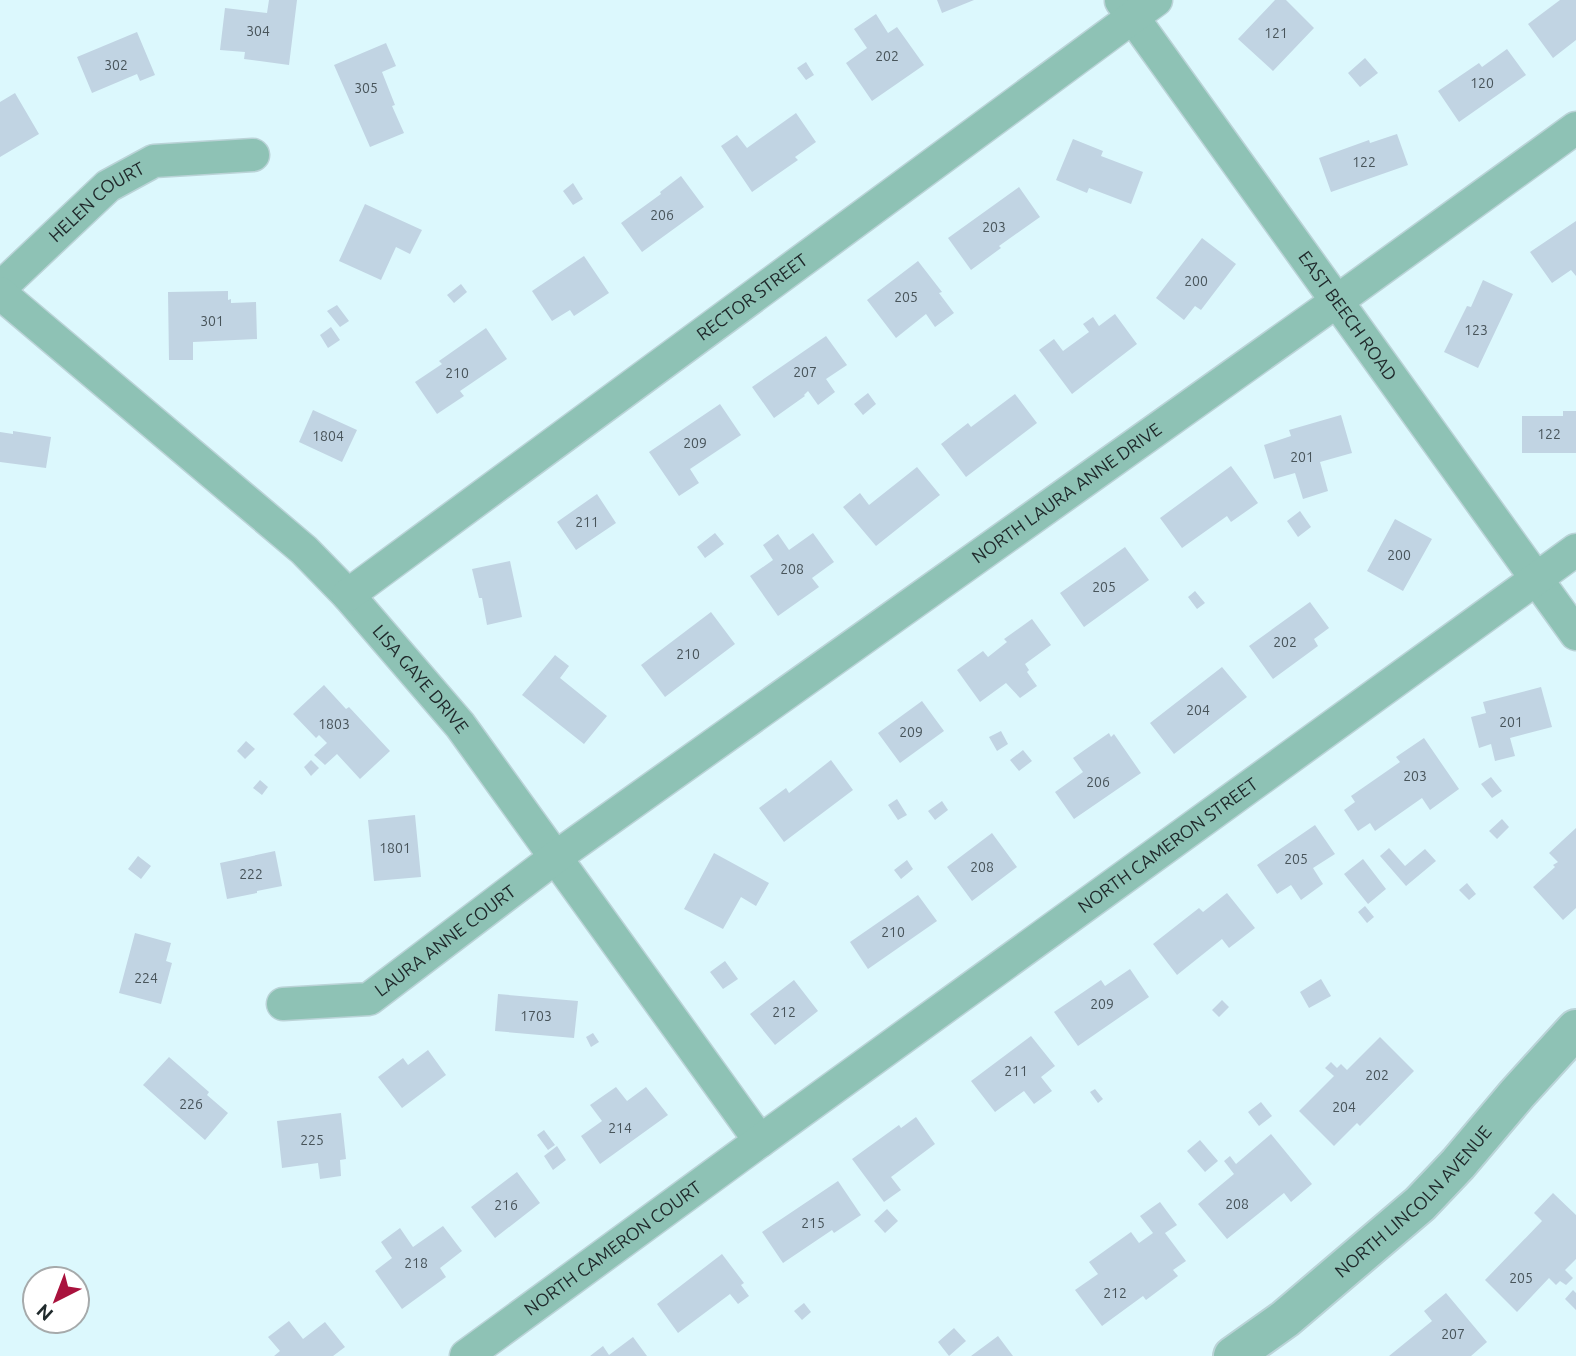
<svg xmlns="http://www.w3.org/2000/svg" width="1576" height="1356" font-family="Ubuntu,sans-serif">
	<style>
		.building { fill: #c1d4e3 }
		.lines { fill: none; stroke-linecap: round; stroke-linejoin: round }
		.minor-casing { stroke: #bad3d7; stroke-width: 35 }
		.tertiary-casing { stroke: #bad3d7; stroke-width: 42 }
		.minor { stroke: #8ec2b5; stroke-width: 32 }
		.tertiary { stroke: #8ec2b5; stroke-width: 38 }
		.labels { text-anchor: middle; stroke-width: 5; stroke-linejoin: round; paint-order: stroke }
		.number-label { font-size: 14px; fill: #48545a }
		.street-label { font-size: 18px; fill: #202a2c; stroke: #fff }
	</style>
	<rect width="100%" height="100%" fill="#dcf8fd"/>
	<path class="building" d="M269 0H297L289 65 244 59 245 52 220 50 225 8 267 13Z
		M937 0H974L942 13Z
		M1275 0H1286L1314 28 1273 71 1238 39Z
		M1560 0H1576V40L1553 58 1528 24Z
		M876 14 888 33 897 27 924 65 872 101 846 63 867 48 854 29Z
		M137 32 155 75 140 81 137 74 92 93 77 57Z
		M386 43 396 66 382 72 395 105 392 106 404 133 370 147 334 65Z
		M1507 49 1526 75 1459 122 1438 91 1479 63 1482 67Z
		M1365 58 1378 73 1360 87 1348 73Z
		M806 62 814 75 806 80 797 68Z
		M15 93 39 134 0 157V102Z
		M796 113 816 142 795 157 798 160 752 192 721 146 737 135 747 148Z
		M1397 134 1408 165 1331 192 1319 158 1369 140 1370 143Z
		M1073 139 1103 151 1101 156 1143 172 1131 204 1089 188 1087 193 1056 180Z
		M681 176 704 207 642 252 621 223 661 194 660 192Z
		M573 183 583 199 573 205 563 191Z
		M1019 187 1040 217 999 246 1001 248 971 270 948 238Z
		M365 204 422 230 410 254 396 247 381 280 339 261Z
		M1576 221V276L1571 270 1552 283 1530 252Z
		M1202 238 1236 264 1201 310 1195 306 1184 320 1156 298Z
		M584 256 609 293 574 316 570 310 552 321 532 291Z
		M918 261 942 292 939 293 954 313 935 327 926 314 896 338 867 300Z
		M1483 280 1513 294 1478 368 1444 352 1467 306 1471 307Z
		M461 284 467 292 454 303 447 295Z
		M228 291V300L231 299V303L256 302 257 339 193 342V360H169L168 292Z
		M337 305 349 321 340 327 327 311Z
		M1115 314 1137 344 1072 394 1039 350 1054 339 1063 351 1089 332 1083 324 1093 317 1099 326Z
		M331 327 340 340 328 348 320 335Z
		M486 328 507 359 460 391 464 396 437 414 415 382 442 364 439 361Z
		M826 336 847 365 826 379 835 392 818 405 808 391 804 395 805 396 774 418 752 387Z
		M868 393 876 404 863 415 854 404Z
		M1015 394 1037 423 966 477 941 444 968 423 971 427Z
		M720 404 741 435 690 469 699 483 679 496 649 452Z
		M313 410 357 430 342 462 299 442Z
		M1563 411H1576V453H1522V416H1563Z
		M1341 415 1352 453 1320 462 1328 491 1303 499 1295 473 1274 479 1264 445 1291 436 1289 430Z
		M13 431 51 437 46 468 0 462V432L13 434Z
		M1231 466 1258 503 1231 522 1227 516 1182 548 1160 518Z
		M917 467 940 495 876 546 843 507 860 493 869 505Z
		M597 494 616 523 576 550 557 522Z
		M1300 511 1311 527 1298 537 1287 521Z
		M1395 519 1432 539 1403 591 1367 571Z
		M715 533 724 544 705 558 697 547Z
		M813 533 834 562 812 578 819 587 778 616 750 576 773 560 763 545 778 534 789 550Z
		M1125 547 1149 580 1084 627 1060 593Z
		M510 561 522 617 487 625 482 598H479L472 569Z
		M1195 591 1205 603 1197 609 1188 597Z
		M1310 602 1329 628 1314 639 1318 646 1273 679 1249 646Z
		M711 612 735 644 665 697 641 665Z
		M1032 619 1051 645 1025 664 1029 670 1027 672 1037 686 1020 698 1006 683 980 702 957 670 983 651 988 657 1007 642 1004 639Z
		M555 655 569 666 560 678 607 716 584 744 522 695Z
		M1222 667 1247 697 1174 754 1150 723Z
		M324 685 346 709 349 707 390 751 360 779 337 754 325 765 314 755 327 743 319 735 316 738 293 714Z
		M1541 687 1552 727 1510 738 1515 756 1495 761 1491 744 1479 748 1471 717 1486 713 1483 702Z
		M922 701 944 731 900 763 878 733Z
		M1001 731 1008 744 997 751 989 737Z
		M1109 733 1111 737 1114 734 1141 773 1074 819 1055 792 1083 772 1073 758Z
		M1424 738 1459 789 1430 810 1422 798 1375 831 1370 823 1358 831 1344 810 1355 802 1351 796 1400 762 1396 757Z
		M246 741 255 749 245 759 237 751Z
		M1023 750 1032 761 1019 771 1010 760Z
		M311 760 319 768 311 776 304 767Z
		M831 760 853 790 784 842 759 808 786 788 789 793Z
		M1491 777 1502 791 1492 798 1481 784Z
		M260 780 268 787 262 795 253 788Z
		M897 799 907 815 898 820 888 805Z
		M942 801 948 810 935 820 928 811Z
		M415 815 421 877 374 881 368 820Z
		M1502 819 1509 827 1497 839 1489 831Z
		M1315 825 1335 854 1313 868 1323 884 1301 900 1291 885 1277 894 1257 865Z
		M1576 828V908L1563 920 1533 887 1555 867 1553 865 1558 862 1549 853Z
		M992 833 1017 867 972 901 947 867Z
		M1389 848 1405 866 1425 849 1436 861 1406 886 1380 856Z
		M275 851 282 886 257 891V893L227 899 220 863Z
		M714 853 769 883 756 906 741 897 723 929 684 909Z
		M138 856 151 866 141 879 128 869Z
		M1363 859 1386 889 1368 904 1344 874Z
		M907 860 913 869 901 879 894 870Z
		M1467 883 1476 894 1469 900 1459 890Z
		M1227 893 1255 928 1229 948 1222 939 1177 975 1153 944 1199 908 1203 912Z
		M918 895 937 921 868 969 850 942Z
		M1365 906 1374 917 1367 923 1358 912Z
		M135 933 171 943 166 961 172 963 161 1004 119 993Z
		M725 961 738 979 723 989 710 972Z
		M1130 969 1149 997 1078 1046 1054 1012 1101 980 1105 986Z
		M1321 979 1331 996 1309 1008 1300 992Z
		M794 980 818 1011 775 1045 750 1014Z
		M498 994 578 1001 574 1038 495 1031Z
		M1222 1000 1229 1007 1219 1017 1212 1010Z
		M593 1033 599 1042 591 1047 586 1037Z
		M1031 1036 1055 1066 1041 1077 1052 1091 1034 1104 1024 1091 995 1112 971 1081Z
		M1380 1037 1414 1071 1360 1126 1357 1123 1334 1146 1299 1111 1334 1076 1325 1068 1331 1062 1337 1068 1341 1064 1347 1070Z
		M428 1050 446 1075 402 1108 378 1077 403 1058 408 1065Z
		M169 1057 209 1092 207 1095 228 1113 205 1140 143 1085Z
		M616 1087 627 1101 646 1087 668 1115 600 1164 581 1136 602 1121 590 1105Z
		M1095 1089 1103 1099 1098 1103 1090 1092Z
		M1261 1102 1272 1116 1259 1126 1248 1112Z
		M341 1113 346 1159 340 1160 341 1176 320 1179 318 1163 282 1168 277 1121Z
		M916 1117 935 1144 891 1177 901 1190 884 1202 852 1159 899 1125 901 1128Z
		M544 1130 555 1145 548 1150 537 1135Z
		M1271 1134 1312 1184 1291 1202 1284 1193 1227 1239 1198 1204 1234 1174 1224 1161 1230 1156 1236 1164Z
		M1200 1140 1218 1161 1205 1172 1187 1151Z
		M557 1146 566 1160 553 1170 544 1156Z
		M517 1172 540 1203 495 1238 471 1207Z
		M838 1181 861 1215 834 1233 832 1230 783 1263 762 1232Z
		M1553 1193 1576 1215V1259L1565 1270 1573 1278 1566 1285 1560 1281 1556 1285 1549 1278 1517 1312 1485 1280 1542 1221 1534 1213Z
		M1160 1202 1177 1225 1165 1233 1186 1261 1173 1270 1178 1276 1146 1300 1143 1296 1102 1326 1075 1290 1098 1274 1089 1262 1131 1232 1139 1243 1153 1233 1140 1216Z
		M887 1209 898 1221 885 1233 874 1221Z
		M443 1226 462 1251 440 1268 446 1277 402 1309 375 1271 392 1258 381 1242 400 1228 413 1247Z
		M722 1254 744 1283 741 1285 749 1296 738 1304 730 1294 678 1333 657 1304Z
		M1573 1290 1576 1293V1310L1565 1299Z
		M1446 1293 1487 1342 1471 1356H1389L1432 1321 1424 1311Z
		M804 1303 811 1312 802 1320 794 1311Z
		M289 1321 303 1339 325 1322 345 1347 333 1356H274L280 1351 268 1337Z
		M954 1328 966 1341 949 1356 938 1342Z
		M998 1336 1013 1356H971Z
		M633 1337 647 1356H590L603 1346 609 1355Z"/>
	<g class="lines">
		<defs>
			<g id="minor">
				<path id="s1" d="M1121 1 1576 634"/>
				<path id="s2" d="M0 288 108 186 154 161 253 155"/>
				<path id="s3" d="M0 293 304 550 348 595 460 725 760 1141"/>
				<path id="s4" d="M348 595 1156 0"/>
				<path id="s5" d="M283 1004 369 999 556 857 1337 301 1576 128"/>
				<path id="s6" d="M466 1356 760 1141 1576 550"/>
			</g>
			<g id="tertiary">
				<path id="s7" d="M1233 1356 1285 1319 1420 1204 1458 1164 1517 1094 1576 1029"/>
			</g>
		</defs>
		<use href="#minor" class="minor-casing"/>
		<use href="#tertiary" class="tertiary-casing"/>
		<use href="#minor" class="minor"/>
		<use href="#tertiary" class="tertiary"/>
	</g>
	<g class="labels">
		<g class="number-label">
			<text x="258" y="36">304</text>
			<text x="1276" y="38">121</text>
			<text x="887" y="61">202</text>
			<text x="116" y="70">302</text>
			<text x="1482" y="88">120</text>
			<text x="366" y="93">305</text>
			<text x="1364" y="167">122</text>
			<text x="662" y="220">206</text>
			<text x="994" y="232">203</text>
			<text x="1196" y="286">200</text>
			<text x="906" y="302">205</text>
			<text x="212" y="326">301</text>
			<text x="1476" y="335">123</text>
			<text x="805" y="377">207</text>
			<text x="457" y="378">210</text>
			<text x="1549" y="439">122</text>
			<text x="328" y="441">1804</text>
			<text x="695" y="448">209</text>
			<text x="1302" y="462">201</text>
			<text x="587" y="527">211</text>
			<text x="1399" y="560">200</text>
			<text x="792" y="574">208</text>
			<text x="1104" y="592">205</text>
			<text x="1285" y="647">202</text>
			<text x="688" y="659">210</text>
			<text x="1198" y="715">204</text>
			<text x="1511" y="727">201</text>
			<text x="334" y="729">1803</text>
			<text x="911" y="737">209</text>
			<text x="1415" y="781">203</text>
			<text x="1098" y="787">206</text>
			<text x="395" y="853">1801</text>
			<text x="1296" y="864">205</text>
			<text x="982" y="872">208</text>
			<text x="251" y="879">222</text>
			<text x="893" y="937">210</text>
			<text x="146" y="983">224</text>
			<text x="1102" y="1009">209</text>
			<text x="784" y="1017">212</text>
			<text x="536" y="1021">1703</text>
			<text x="1016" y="1076">211</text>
			<text x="1377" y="1080">202</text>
			<text x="191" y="1109">226</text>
			<text x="1344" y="1112">204</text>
			<text x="620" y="1133">214</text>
			<text x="312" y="1145">225</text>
			<text x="1237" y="1209">208</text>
			<text x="506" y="1210">216</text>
			<text x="813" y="1228">215</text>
			<text x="416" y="1268">218</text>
			<text x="1521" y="1283">205</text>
			<text x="1115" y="1298">212</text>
			<text x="1453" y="1339">207</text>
		</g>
		<g class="street-label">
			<text dy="6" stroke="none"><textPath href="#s2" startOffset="130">HELEN COURT</textPath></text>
			<text dy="6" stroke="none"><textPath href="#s4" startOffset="502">RECTOR STREET</textPath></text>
			<text dy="6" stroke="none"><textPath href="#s1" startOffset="388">EAST BEECH ROAD</textPath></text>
			<text dy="6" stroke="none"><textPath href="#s5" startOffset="948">NORTH LAURA ANNE DRIVE</textPath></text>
			<text dy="6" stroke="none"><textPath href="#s3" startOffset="572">LISA GAYE DRIVE</textPath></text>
			<text dy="6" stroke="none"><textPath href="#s6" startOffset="868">NORTH CAMERON STREET</textPath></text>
			<text dy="6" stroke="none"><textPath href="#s5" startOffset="182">LAURA ANNE COURT</textPath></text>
			<text dy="6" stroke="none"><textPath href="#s7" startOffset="238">NORTH LINCOLN AVENUE</textPath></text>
			<text dy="6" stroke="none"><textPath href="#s6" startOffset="182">NORTH CAMERON COURT</textPath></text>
		</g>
	</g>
	<g transform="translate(56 1300) rotate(222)"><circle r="33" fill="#ffffff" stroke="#a6aaab" stroke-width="2"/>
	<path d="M0-5L12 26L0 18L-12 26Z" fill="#a9123d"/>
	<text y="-10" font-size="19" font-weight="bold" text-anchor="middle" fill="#202a2c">N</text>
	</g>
</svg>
